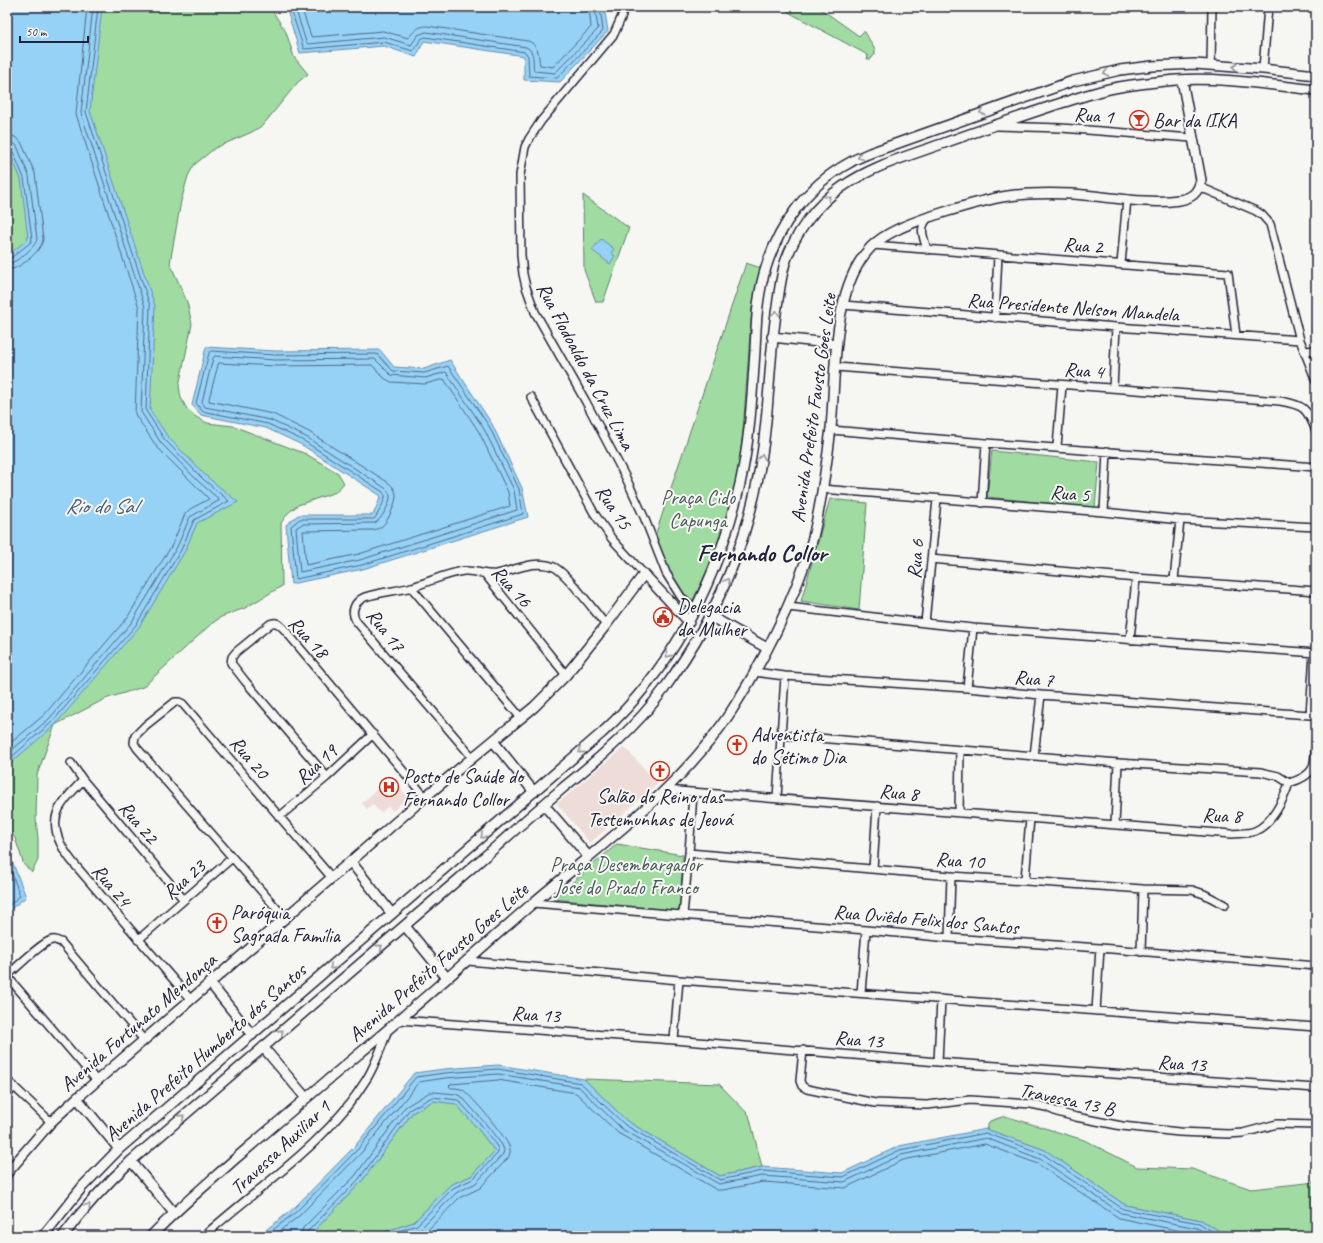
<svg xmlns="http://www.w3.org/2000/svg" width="1323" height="1243" font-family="Caveat,sans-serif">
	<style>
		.built { fill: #eedcd8 }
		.green { fill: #a0dba1; stroke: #617e6e }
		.water { fill: #96d2f6; stroke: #688cab }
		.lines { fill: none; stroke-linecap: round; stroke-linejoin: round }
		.shore { stroke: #506886; stroke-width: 1 }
		.minor-casing { stroke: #22223b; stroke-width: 10 }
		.tertiary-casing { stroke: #22223b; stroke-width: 12 }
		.minor { stroke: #f6f6f2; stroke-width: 7 }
		.tertiary { stroke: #f6f6f2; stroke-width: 9 }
		.oneway { stroke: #9797a0 }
		.labels { text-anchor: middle; stroke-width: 4; stroke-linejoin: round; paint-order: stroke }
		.street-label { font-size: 20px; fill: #22223b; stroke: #f6f6f2 }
		.poi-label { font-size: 20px; fill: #22223b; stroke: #f6f6f2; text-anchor: start }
		.park-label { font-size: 20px; fill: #485a5a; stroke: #f6f6f2 }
		.water-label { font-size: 21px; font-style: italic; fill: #455773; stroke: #f6f6f2 }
		.district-label { font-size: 24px; font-weight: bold; fill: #22223b; stroke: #f6f6f2 }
	</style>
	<rect width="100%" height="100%" fill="#f6f6f2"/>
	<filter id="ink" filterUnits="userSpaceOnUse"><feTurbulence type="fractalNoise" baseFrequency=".025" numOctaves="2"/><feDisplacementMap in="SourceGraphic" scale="8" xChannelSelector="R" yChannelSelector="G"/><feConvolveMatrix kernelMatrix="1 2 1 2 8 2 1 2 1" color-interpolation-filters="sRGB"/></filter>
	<g filter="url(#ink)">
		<path class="built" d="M624 747 658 783 590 843 557 804Z
			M390 777 408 797 393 811 388 806 381 813 372 804 367 809 362 803Z"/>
		<path class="green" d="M7 7H271L273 12 286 32 294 57 308 74 298 82 263 125 252 132 215 148 194 165 188 176 181 201 170 263 187 302 192 324 179 386 181 398 187 409 196 417 207 423 233 426 306 454 338 473 344 483 336 492 298 505 288 513 281 523 282 586 245 608 221 617 210 625 143 687 105 699 55 725 37 775 36 818 38 839V860L32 872 24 865 15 838 7 827V766L13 761 7 631Z
			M779 7H818L859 36 863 32H865L875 50V54L871 59H867L868 56 864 53Z
			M583 195 629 228 603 302H596L584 270Z
			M746 263 761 268 752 308 743 431 737 483 727 519 712 561 692 602 684 610 664 569 655 536Z
			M992 451 1099 462 1095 508 987 497Z
			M830 499 867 503 859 610 801 601Z
			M617 844 683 855 680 911 553 899Z
			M584 1079 719 1084 749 1115 762 1167 720 1176 627 1121Z
			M433 1101 456 1103 478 1129 495 1151 471 1176 450 1185 414 1222 378 1234 377 1236H309L362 1181 412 1113Z
			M1005 1116 1084 1140 1137 1167 1192 1169 1251 1189 1316 1182V1236H1228L1201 1220 1125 1205 1045 1150 986 1129 990 1121Z"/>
		<path class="water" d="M7 7H102L90 111 155 306 150 410 168 437 206 476 238 502 197 523 185 551 139 627 55 725 7 766V256L28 239 21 179 7 146Z
			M286 7H604L608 31 560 82 524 80V56L424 41 416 57 384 46 300 53Z
			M601 239 614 249 611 253 615 256 610 264 592 250Z
			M206 347 275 351 380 350 394 367 424 369 450 360 492 424 522 488 528 517 363 569 291 584 286 525 298 515H373L381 496 302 445 266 428 201 415 192 405Z
			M7 848 26 897 7 912Z
			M498 1065 584 1079 627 1121 720 1176 762 1167 842 1173 899 1146 986 1129 1045 1150 1125 1205 1201 1220 1228 1236H377L378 1234 414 1222 450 1185 471 1176 495 1151 478 1129 456 1104 433 1101 412 1113 362 1181 309 1236H258L293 1209 355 1146 414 1073 444 1069Z"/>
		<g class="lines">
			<path class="shore" d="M290 7 304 49 384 42 413 51 421 39 425 37 525 52 528 56 529 76 557 78 603 31 600 7
				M295 7 306 42 308 44 384 37 411 45 418 35 426 32 526 47C536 52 532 62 534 71L555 73 598 29 595 7
				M301 7 311 36 312 37 383 31 408 38C414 32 417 26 427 26L528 41C540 46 538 55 540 65L553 67 591 27 589 7
				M7 135 15 137 21 142 35 173 43 239C42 251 19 270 7 270
				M7 141 12 142 17 146 29 176 37 239C36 247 15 264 7 264
				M7 146 12 149 24 178 32 239 31 242 11 258 7 259
				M211 351 275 355 377 354 393 371 424 373 448 366 489 426 519 489 523 514 362 565 296 579 291 526 300 519H374C377 516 386 499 385 495 384 494 383 493 383 492L304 441 268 424 202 411 196 403 209 353Z
				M215 356 275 360 375 359 391 375 425 378 446 372 484 429 514 490 517 510 360 560 300 572 296 528 302 524 375 523C381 520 390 504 390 497 390 493 388 491 385 488L306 437 270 420 205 407 202 402 213 358Z
				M219 363 275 366 372 365 384 378 391 382 425 384 444 379 479 432 508 492 510 506 359 554 306 565 303 531 373 530C376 529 379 529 382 526 388 522 397 501 396 494 395 489 392 486 389 483L309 432 273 414 209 401V399Z
				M7 746 44 715 127 618 172 545 185 514 190 509 209 499 157 447 138 419 135 414 139 308 76 114 87 7
				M7 754 49 719 132 622 177 547 190 517 220 500 199 482 161 443 141 412 145 307 81 113 93 7
				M7 761 52 722 136 625 181 550 194 520 229 501 203 479 165 440 146 411 150 306 86 112 98 7
				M7 859 20 896 7 907
				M265 1236 296 1212 358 1149 416 1077 445 1073 498 1069 581 1083 625 1125 720 1180 762 1171 843 1177 900 1150 986 1133 1043 1154 1123 1209 1199 1223 1220 1236
				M273 1236 299 1216 362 1152 419 1082 445 1078 498 1074 579 1087 622 1129 719 1184 762 1176 844 1182 901 1155 986 1138 1040 1159 1121 1213 1197 1228 1211 1236
				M301 1236 303 1228 355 1176 405 1107 430 1092H434L456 1094 462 1097 485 1123 502 1145 504 1150 503 1154 476 1183 456 1193 420 1229 401 1236
				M306 1236 307 1232 359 1179 409 1110 432 1097 458 1100 482 1126 498 1148V1153L473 1179 453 1188 417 1225 384 1236
				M420 1236 425 1233 459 1198 480 1188 508 1158C510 1154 511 1150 509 1146 506 1137 470 1094 463 1090 459 1088 455 1088 451 1088L449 1086 451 1084 498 1080 576 1093 618 1133 717 1190H723L763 1182 845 1188 903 1160 985 1144 1038 1164 1119 1218 1195 1234 1199 1236"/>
			<defs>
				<path id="minor" d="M623 7 622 16 614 34 541 121 529 139 525 147 520 175 521 255 523 274 526 287 535 312 586 402 626 478 644 517 666 573 681 597 696 609
					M1211 65 1212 7
					M1263 69 1268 7
					M997 126 1061 128 1192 138
					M1200 187 1256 211 1262 215 1270 224 1300 340 1316 381
					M873 245 1228 273 1236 335
					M927 250C924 237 918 229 928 218
					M1121 264 1127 199
					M843 305 1116 327 1300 340
					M995 318 998 255
					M1305 351 1316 350
					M836 367 1280 401C1304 405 1307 408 1316 431
					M1113 388 1116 327
					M531 397 594 513 612 539 644 574
					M831 430 986 443 1316 467
					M1057 447 1062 385
					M822 489 1104 512 1180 520 1316 527
					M982 503 986 443
					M1104 512 1107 451
					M931 559 1136 578 1316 591
					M485 574 566 675
					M1174 580 1180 520
					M411 587 521 718
					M788 607 925 623 973 628 1316 653
					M925 623 937 499
					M1130 640 1136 578
					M754 672 785 676 967 688 1041 695 1310 715H1316
					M967 688 973 628
					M1310 715 1314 653
					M782 735 1118 763 1261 772 1278 776 1289 783
					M1034 756 1041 695
					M472 757 356 621C350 611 355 601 365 597 380 592 397 591 412 587 429 582 447 573 464 571 476 570 486 576 497 574 515 570 535 559 554 567 567 573 595 612 606 625
					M71 763 83 780 184 900
					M327 777 245 681 231 663 232 657 236 652 270 624C276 621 279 624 284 629L425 797
					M83 780C75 789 65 798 59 809 49 829 63 851 76 866L191 1000
					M1289 783C1319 774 1314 764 1316 737
					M665 790 1232 834C1239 833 1248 834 1255 831 1272 824 1284 799 1289 783
					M777 798 785 676
					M959 813 960 751
					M279 817 327 777 373 734
					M1115 824 1118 763
					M689 853 951 876 1143 889 1192 890 1204 894 1225 905
					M873 869 877 806
					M1025 880 1030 818
					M533 903 866 930 949 938 1100 948 1316 966
					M683 915 689 853 693 793
					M285 918 137 748 134 743 135 736 146 725 175 702H179L183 704 332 878
					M949 938 951 876
					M138 940 232 858
					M1141 952 1143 889
					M468 961 679 980 1316 1027
					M861 993 866 930
					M1096 1011 1100 948
					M399 1020 674 1040 938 1062 1316 1088
					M674 1040 679 980
					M803 1050 800 1081 802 1086 807 1089 875 1103 927 1105 970 1100 1031 1104 1046 1107 1057 1112 1076 1117 1122 1126 1179 1132 1228 1134 1243 1133 1277 1124 1316 1125
					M938 1062 941 999
					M7 1080 51 1122
					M97 1081 7 976C16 968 42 942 52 940 55 939 57 941 61 942L144 1040
					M7 1096 14 1086
					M204 1236C259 1186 326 1145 366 1080 376 1064 382 1046 388 1029"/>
				<path id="tertiary" d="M772 337 837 344
					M710 616 767 648
					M493 741 534 792
					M544 805 588 856
					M351 862 392 914
					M405 926 447 978
					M210 983 252 1035
					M263 1047 306 1098
					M77 1098 119 1149
					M131 1161 174 1213
					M7 1173 51 1122 77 1098 425 797 534 707 566 675 606 625 644 574 689 622
					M43 1236 83 1186 119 1149 603 732C675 665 718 579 740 484 750 440 752 395 755 351 756 326 757 299 764 274 777 228 806 186 849 163 855 159 863 156 870 153L1073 81 1120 70 1152 66 1195 64 1263 69 1316 75
					M63 1236C83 1209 106 1184 131 1161 253 1056 376 951 498 845 520 825 542 806 564 787 601 757 636 727 664 689 724 606 757 522 766 421 770 382 771 344 777 307 779 292 781 277 785 263 795 233 816 205 842 187 873 165 912 155 947 142 983 129 1019 117 1055 105 1075 99 1094 92 1114 88 1134 84 1155 82 1176 80 1222 77 1270 85 1316 90
					M151 1236C177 1209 207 1184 235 1159 277 1123 318 1088 360 1053 419 1004 475 953 533 903 603 843 681 789 732 710 757 671 779 629 796 587 803 569 810 551 814 533 822 498 827 462 831 428 836 374 831 288 871 247 886 232 909 224 929 217 955 209 981 200 1008 196 1029 193 1051 193 1073 194 1106 196 1147 205 1179 200 1192 198 1198 193 1201 180L1182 80"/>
			</defs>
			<use href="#minor" class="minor-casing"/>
			<use href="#tertiary" class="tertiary-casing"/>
			<use href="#minor" class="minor"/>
			<use href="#tertiary" class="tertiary"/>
		</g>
		<defs><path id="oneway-chevron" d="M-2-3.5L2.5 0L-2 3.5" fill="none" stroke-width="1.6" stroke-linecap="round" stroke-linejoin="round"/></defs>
		<g class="oneway">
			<use href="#oneway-chevron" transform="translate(1235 67) rotate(-176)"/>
			<use href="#oneway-chevron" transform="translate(1106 73) rotate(168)"/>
			<use href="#oneway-chevron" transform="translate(982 112) rotate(161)"/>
			<use href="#oneway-chevron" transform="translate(860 157) rotate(155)"/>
			<use href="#oneway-chevron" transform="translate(828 198) rotate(-43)"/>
			<use href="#oneway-chevron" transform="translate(776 313) rotate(-82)"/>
			<use href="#oneway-chevron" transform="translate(762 457) rotate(-81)"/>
			<use href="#oneway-chevron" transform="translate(727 581) rotate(-66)"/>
			<use href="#oneway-chevron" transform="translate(668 655) rotate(125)"/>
			<use href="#oneway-chevron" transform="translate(581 751) rotate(139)"/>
			<use href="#oneway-chevron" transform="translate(483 836) rotate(139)"/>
			<use href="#oneway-chevron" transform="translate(380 947) rotate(-40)"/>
			<use href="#oneway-chevron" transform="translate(332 967) rotate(139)"/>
			<use href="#oneway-chevron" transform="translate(281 1032) rotate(-40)"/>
			<use href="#oneway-chevron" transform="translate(182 1117) rotate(-41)"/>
			<use href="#oneway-chevron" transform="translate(88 1206) rotate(-49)"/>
		</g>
	</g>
	<defs>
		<symbol id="bar-ring" viewBox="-11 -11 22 22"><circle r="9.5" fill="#f6f6f2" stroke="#c8321e" stroke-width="1.5"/><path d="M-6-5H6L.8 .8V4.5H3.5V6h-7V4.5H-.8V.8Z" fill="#c8321e"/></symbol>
		<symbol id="civic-ring" viewBox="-11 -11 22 22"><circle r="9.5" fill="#f6f6f2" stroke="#c8321e" stroke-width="1.5"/><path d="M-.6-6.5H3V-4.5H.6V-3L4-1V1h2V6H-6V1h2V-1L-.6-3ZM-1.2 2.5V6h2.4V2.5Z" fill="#c8321e"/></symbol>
		<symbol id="church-ring" viewBox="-11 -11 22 22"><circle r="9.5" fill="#f6f6f2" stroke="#c8321e" stroke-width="1.5"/><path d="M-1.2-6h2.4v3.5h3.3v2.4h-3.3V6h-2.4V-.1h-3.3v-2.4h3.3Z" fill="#c8321e"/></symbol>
		<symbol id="hospital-ring" viewBox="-11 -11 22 22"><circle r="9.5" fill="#f6f6f2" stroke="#c8321e" stroke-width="1.5"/><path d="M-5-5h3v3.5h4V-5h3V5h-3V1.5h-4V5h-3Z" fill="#c8321e"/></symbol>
	</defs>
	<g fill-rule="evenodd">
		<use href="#bar-ring" x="1128" y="109" width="22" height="22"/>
		<use href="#civic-ring" x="652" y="606" width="22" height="22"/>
		<use href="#church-ring" x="726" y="734" width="22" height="22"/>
		<use href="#church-ring" x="649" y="760" width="22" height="22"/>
		<use href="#hospital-ring" x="378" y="776" width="22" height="22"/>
		<use href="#church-ring" x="206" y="912" width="22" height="22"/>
	</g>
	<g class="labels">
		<g class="street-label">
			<text transform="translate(1094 115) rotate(4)" y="7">Rua 1</text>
			<text transform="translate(1083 245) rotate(4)" y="7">Rua 2</text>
			<text transform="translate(1073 307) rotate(4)" y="7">Rua Presidente Nelson Mandela</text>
			<text transform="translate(586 366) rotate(62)" y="7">Rua Flodoaldo da Cruz Lima</text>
			<text transform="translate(1084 370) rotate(4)" y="7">Rua 4</text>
			<text transform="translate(813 408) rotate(-82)" y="7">Avenida Prefeito Fausto Goes Leite</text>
			<text transform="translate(1070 493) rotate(5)" y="7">Rua 5</text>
			<text transform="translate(614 507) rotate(56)" y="7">Rua 15</text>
			<text transform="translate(915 559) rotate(-85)" y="7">Rua 6</text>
			<text transform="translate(512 586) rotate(48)" y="7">Rua 16</text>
			<text transform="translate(386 630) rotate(52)" y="7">Rua 17</text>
			<text transform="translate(309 637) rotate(47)" y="7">Rua 18</text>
			<text transform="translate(1034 678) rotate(5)" y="7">Rua 7</text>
			<text transform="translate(250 757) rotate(50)" y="7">Rua 20</text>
			<text transform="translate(316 764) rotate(-42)" y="7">Rua 19</text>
			<text transform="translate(899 792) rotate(5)" y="7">Rua 8</text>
			<text transform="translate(1222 815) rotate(2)" y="7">Rua 8</text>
			<text transform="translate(139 822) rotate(50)" y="7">Rua 22</text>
			<text transform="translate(960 860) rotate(4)" y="7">Rua 10</text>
			<text transform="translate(184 879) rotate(-41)" y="7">Rua 23</text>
			<text transform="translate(112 885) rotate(50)" y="7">Rua 24</text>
			<text transform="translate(926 919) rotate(5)" y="7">Rua Oviêdo Felix dos Santos</text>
			<text transform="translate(438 962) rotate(-41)" y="7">Avenida Prefeito Fausto Goes Leite</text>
			<text transform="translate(536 1014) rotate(4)" y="7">Rua 13</text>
			<text transform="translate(138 1022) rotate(-41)" y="7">Avenida Fortunato Mendonça</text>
			<text transform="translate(859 1039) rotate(5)" y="7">Rua 13</text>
			<text transform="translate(205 1052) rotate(-41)" y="7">Avenida Prefeito Humberto dos Santos</text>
			<text transform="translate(1182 1063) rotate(4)" y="7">Rua 13</text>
			<text transform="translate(1067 1099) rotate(12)" y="7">Travessa 13 B</text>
			<text transform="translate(280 1147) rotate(-43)" y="7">Travessa Auxiliar 1</text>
		</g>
		<g class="poi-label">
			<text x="1153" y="127">Bar da lIKA</text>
			<text x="677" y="613">Delegacia<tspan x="677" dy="23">da Mulher</tspan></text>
			<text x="751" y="741">Adventista<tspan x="751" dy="23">do Sétimo Dia</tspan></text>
			<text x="403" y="783">Posto de Saúde do<tspan x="403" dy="23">Fernando Collor</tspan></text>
			<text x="660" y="803" text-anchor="middle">Salão do Reino das<tspan x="660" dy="23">Testemunhas de Jeová</tspan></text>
			<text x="231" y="919">Paróquia<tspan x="231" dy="23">Sagrada Família</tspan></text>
		</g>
		<g class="park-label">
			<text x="698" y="504">Praça Cido<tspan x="698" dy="23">Capunga</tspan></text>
			<text x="626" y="871">Praça Desembargador<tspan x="626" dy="23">José do Prado Franco</tspan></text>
		</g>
		<g class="water-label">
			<text x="101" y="513">Rio do Sal</text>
		</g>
		<g class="district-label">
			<text x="762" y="561">Fernando Collor</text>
		</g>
	</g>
	<rect width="1323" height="1243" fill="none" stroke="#f6f6f2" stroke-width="24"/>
	<rect x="12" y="12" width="1299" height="1219" fill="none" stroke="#22223b" stroke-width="1.5" filter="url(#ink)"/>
	<path d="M20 36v6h68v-6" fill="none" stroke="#22223b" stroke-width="2"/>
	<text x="26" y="36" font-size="12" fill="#22223b" stroke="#f6f6f2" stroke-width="3" paint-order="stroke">50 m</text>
</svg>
